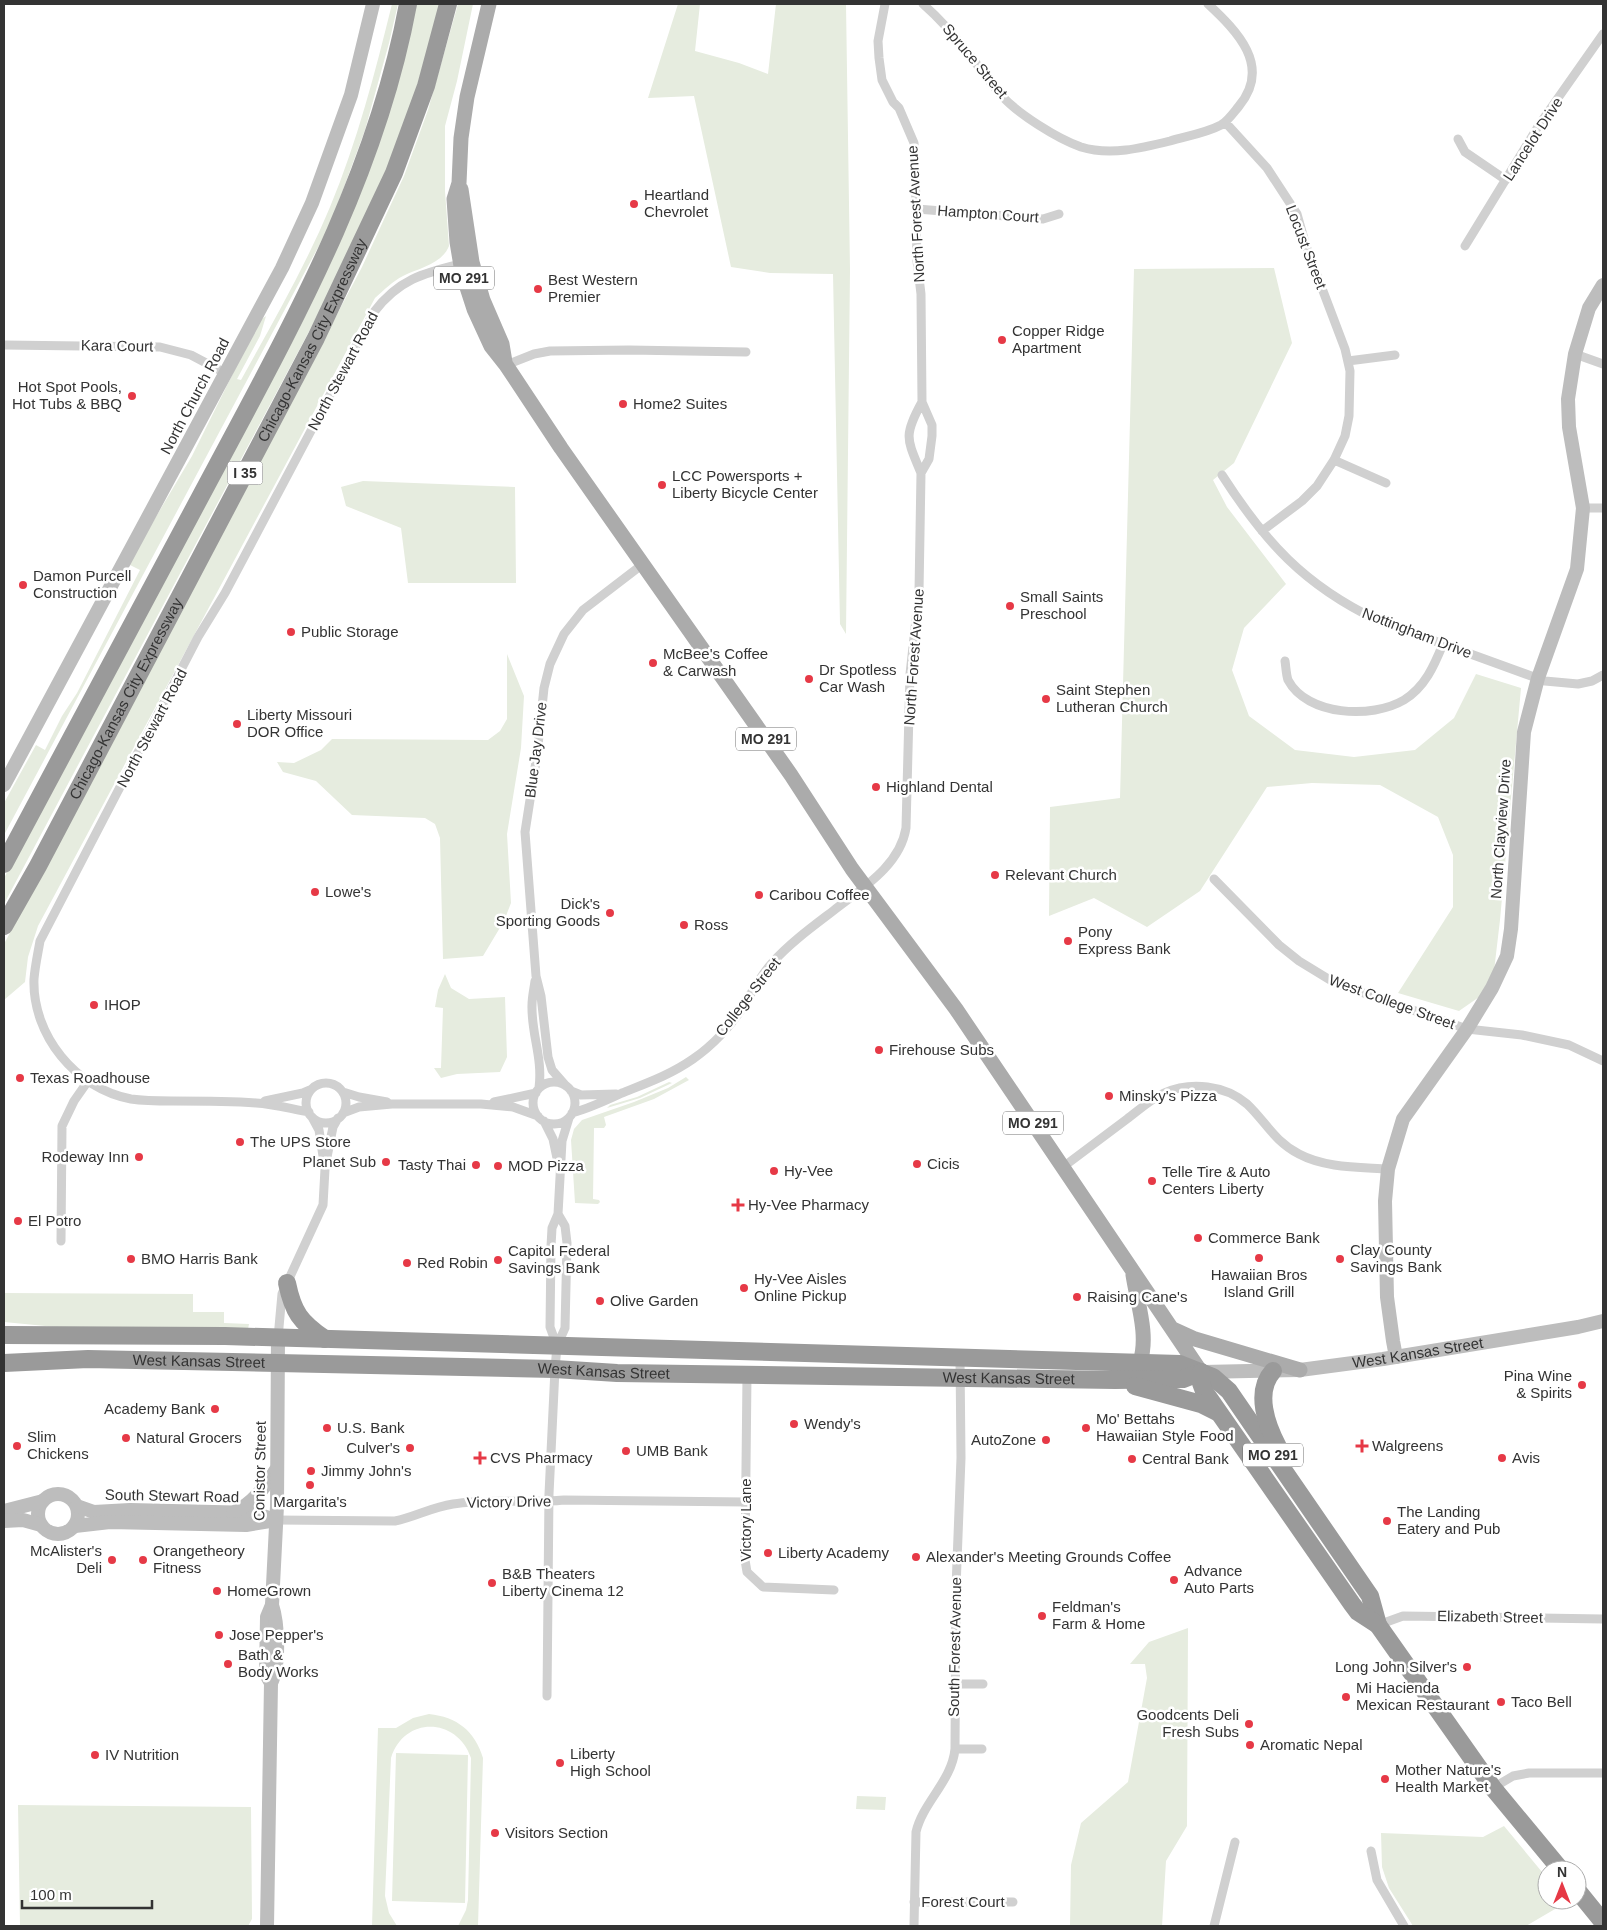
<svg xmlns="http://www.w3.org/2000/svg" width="1607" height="1930" font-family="Arial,sans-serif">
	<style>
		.green { fill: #e6ecdf }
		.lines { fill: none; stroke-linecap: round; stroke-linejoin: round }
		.street { stroke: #d0d0d0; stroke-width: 9 }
		.secondary { stroke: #bdbdbd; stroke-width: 14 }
		.primary { stroke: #ababab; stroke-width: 15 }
		.highway { stroke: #9a9a9a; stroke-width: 18 }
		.poi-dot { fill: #e63946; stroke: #fff; stroke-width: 2 }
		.labels { text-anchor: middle; stroke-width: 5; stroke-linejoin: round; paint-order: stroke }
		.shield { fill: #fff; stroke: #707070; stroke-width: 1 }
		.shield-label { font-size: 14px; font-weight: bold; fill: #333 }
		.street-label { font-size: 15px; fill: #333; stroke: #fff }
		.poi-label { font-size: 15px; fill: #333; stroke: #fff; text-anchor: start }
	</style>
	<rect width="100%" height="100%" fill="#fff"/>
	<path class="green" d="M392 4H398L389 43 365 130 330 225 4 835V803L36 745 45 750 62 716 77 693 140 570 128 564 192 456 259 321 266 316 260 336 237 379 241 380C272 324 305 267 330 207 357 142 375 73 392 4Z
		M414 4H440L414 97 380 188 354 247 4 904V878L234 448 324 275Z
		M458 4H473L457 81 445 126V191L449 246C442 264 419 268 403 276 393 281 384 290 375 298L38 926 28 957 25 982 4 1000V944L362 267 404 176 428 110Z
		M678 4H700L695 51 739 63 768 74 776 4H846L850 270 846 634 840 624 833 274 770 273 731 267 694 96 648 98Z
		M1274 268 1292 343 1234 463 1213 480 1227 507 1286 584 1244 628 1232 670 1249 716 1295 750 1354 757 1415 750 1454 718 1476 674 1521 688 1500 920 1492 988 1459 1011 1398 993 1453 907V855L1438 817 1380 785 1312 783 1267 787 1200 891 1147 927 1094 898 1049 916 1050 807 1120 798 1134 269Z
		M363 481 515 487 516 583H408L401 528 346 506 341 487Z
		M507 654 524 696 521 748 507 834 511 903 504 921 483 956 443 959 440 838 435 824 425 818 352 815 316 781 283 772 277 762 294 763 321 750 332 739 488 740 500 731 507 719Z
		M445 974 451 988 469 999 505 997 507 1057 500 1072 457 1074 441 1078 434 1068H441L443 1008 435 1007 438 990Z
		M686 1077 689 1080 654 1099 604 1117 606 1125 604 1128H594L593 1199 599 1200 600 1202 598 1204 575 1203 571 1140 574 1129 582 1120 634 1102 668 1088Z
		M669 1082 672 1083 640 1098 607 1108 610 1105 637 1097Z
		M4 1293 193 1294V1312H224V1323L249 1324 248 1329 66 1328 4 1322Z
		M1188 1628 1187 1826 1166 1861 1162 1926H1070L1071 1865 1081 1823 1128 1782 1147 1678 1145 1664H1130L1149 1642Z
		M429 1714C457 1717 475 1731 483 1758L478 1926H458L466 1910 468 1900 471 1758C457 1717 404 1716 391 1758L385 1896 389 1913 397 1926H372L378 1728H396L413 1718Z
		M396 1753 468 1755 465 1903 392 1901Z
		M857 1796 886 1797 885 1810 856 1809Z
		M18 1805 251 1807 252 1919 248 1926H20Z
		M1504 1826 1547 1878V1900H1565L1567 1902 1526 1926H1413L1389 1888 1382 1867 1381 1833 1483 1837Z"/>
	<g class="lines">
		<path class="street" d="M885 4 878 41 879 58 882 80 893 102 899 108 914 143 915 160 917 261 921 294 922 402 932 425V436L929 459 921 473C907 439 903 436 922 402
			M923 4C940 19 955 36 969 54 980 68 990 83 1002 96 1018 114 1058 139 1081 147 1110 156 1142 148 1170 141 1187 136 1206 133 1221 125 1228 121 1234 112 1239 106 1272 66 1237 31 1208 4
			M1225 122 1267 168 1297 214 1306 246 1345 349 1350 371 1349 416 1345 436 1334 460 1317 486 1302 501 1262 531
			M1458 139 1465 152 1506 180
			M917 209 1043 219 1059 214
			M1465 246 1539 125 1603 34
			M4 345 160 347 191 355 225 373
			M1575 354 1603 364
			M1348 361 1395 355
			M506 365 534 354 550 351 629 350 746 352
			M1334 460 1386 483
			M1222 475C1265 542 1304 585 1377 620L1545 681 1578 684 1592 681 1603 675
			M1583 508H1603
			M1285 661C1286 667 1286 674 1288 680 1307 716 1372 719 1404 700 1425 687 1434 666 1443 644
			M1214 879 1279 945 1299 961 1335 983 1467 1029 1522 1035 1569 1045 1603 1061
			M535 981C534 989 532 997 532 1005 531 1034 543 1057 539 1088
			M533 1103a21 21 0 1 1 42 0a21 21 0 1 1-42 0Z
			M306 1103a20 20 0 1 1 40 0a20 20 0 1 1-40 0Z
			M566 1086 552 1070 548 1057 541 996 536 976 525 832 537 755 544 688 550 664 564 634 583 610 643 564
			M571 1091 581 1095 616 1094
			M343 1092 359 1097 387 1102
			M265 1101 303 1093 310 1090
			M494 1102 536 1093
			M309 1112C291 1109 274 1104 256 1103 229 1101 200 1101 172 1101 158 1101 145 1101 131 1099 76 1089 32 1035 34 979 35 966 38 953 40 941L198 637 225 593 374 312C398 280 423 273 461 264
			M343 1113 359 1107 392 1104H481L513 1107 538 1116
			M572 1113C590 1108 605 1101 622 1093 647 1083 670 1075 693 1059 712 1046 731 1026 743 1007 752 992 760 976 772 963 790 943 812 927 833 911 861 889 900 866 906 828L910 674 919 592 921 473
			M544 1121 553 1139 557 1158
			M326 1162 333 1127 338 1118
			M1063 1167C1084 1151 1106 1135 1127 1119 1139 1110 1151 1099 1164 1093 1191 1081 1225 1085 1247 1104 1266 1122 1274 1141 1299 1154 1325 1168 1359 1167 1388 1169
			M61 1241 62 1126 74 1101 88 1081
			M278 1338 282 1294 323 1205 325 1169 319 1130 312 1117
			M557 1346 550 1327 551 1246 552 1228 558 1214 562 1141 569 1118
			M747 1375 745 1560 747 1572 763 1587 834 1590
			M276 1520 395 1521C415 1517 432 1507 453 1504 490 1498 527 1504 564 1500L746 1502
			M1378 1625 1403 1616 1603 1619
			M955 1684H983
			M547 1696 549 1494 555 1369 557 1346 565 1328 567 1243 565 1226 558 1214
			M955 1749H982
			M1493 1788 1513 1776 1529 1773H1603
			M1371 1851 1377 1880 1404 1926
			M914 1902H1013
			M914 1926 916 1832C923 1802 952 1781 955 1749L956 1588 961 1458 960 1358
			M1214 1926 1235 1842"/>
		<g class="secondary">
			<path d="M4 785 282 268 312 203 351 95 373 4"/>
			<path d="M1396 1357 1393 1341 1387 1297 1385 1201 1388 1169 1403 1119 1467 1029 1492 988 1507 956 1511 929 1524 732 1538 678 1577 569 1583 508 1569 427 1568 399 1575 354 1589 308 1603 285"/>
			<path id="s1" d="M1203 1372 1300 1370 1383 1359 1578 1327 1603 1321"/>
			<circle cx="58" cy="1514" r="20"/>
			<path d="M77 1506 94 1512 130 1510 255 1513 272 1519"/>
			<path d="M4 1511 43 1501"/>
			<path d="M233 1513C253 1503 264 1488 276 1470"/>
			<path d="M4 1521 23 1520 41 1525"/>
			<path d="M75 1526 110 1522 246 1525 276 1520"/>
			<path d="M271 1683 266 1674 267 1617 272 1605"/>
			<path d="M267 1926 271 1683C280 1666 278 1623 272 1605L277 1506 278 1338"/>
		</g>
		<path class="primary" d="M489 4 467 97 461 138 459 183 454 199 457 242 462 272 474 309 491 346 506 365 561 448 791 775 852 869 956 1009 1201 1372
			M461 189 472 262 483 300 502 344 505 362
			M1133 1275C1137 1302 1149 1335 1140 1362
			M1173 1329 1195 1339 1300 1370"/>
		<g class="highway">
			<path d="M4 864C73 734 143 605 212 475 293 323 376 176 408 4"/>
			<path id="s2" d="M4 926 38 866 316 338 394 173 426 86 448 4"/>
			<path d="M287 1283C293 1312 300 1322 325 1339"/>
			<path d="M4 1335 225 1336 1180 1364 1213 1377 1229 1391 1370 1596 1378 1625"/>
			<path id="s3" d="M4 1363 88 1359 555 1369 617 1373 1115 1380 1183 1379 1201 1372"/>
			<path d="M1273 1371C1254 1392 1267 1426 1278 1447"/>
			<path d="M1201 1372V1383L1204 1391 1352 1604 1358 1612 1378 1625 1493 1788 1561 1870"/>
			<path d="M1135 1386 1201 1404 1217 1412"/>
			<path d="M1577 1890 1603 1922"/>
		</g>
	</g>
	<g class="poi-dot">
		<circle cx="634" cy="204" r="5"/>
		<circle cx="538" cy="289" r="5"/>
		<circle cx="1002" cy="340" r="5"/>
		<circle cx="132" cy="396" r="5"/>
		<circle cx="623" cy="404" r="5"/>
		<circle cx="662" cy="485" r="5"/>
		<circle cx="23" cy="585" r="5"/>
		<circle cx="1010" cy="606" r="5"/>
		<circle cx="291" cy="632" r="5"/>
		<circle cx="653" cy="663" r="5"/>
		<circle cx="809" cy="679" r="5"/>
		<circle cx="1046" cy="699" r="5"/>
		<circle cx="237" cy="724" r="5"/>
		<circle cx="876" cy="787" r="5"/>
		<circle cx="995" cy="875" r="5"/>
		<circle cx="315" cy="892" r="5"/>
		<circle cx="759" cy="895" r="5"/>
		<circle cx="610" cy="913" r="5"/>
		<circle cx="684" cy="925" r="5"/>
		<circle cx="1068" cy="941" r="5"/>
		<circle cx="94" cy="1005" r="5"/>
		<circle cx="879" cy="1050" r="5"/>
		<circle cx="20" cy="1078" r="5"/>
		<circle cx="1109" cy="1096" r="5"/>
		<circle cx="240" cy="1142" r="5"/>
		<circle cx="139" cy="1157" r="5"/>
		<circle cx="386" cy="1162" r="5"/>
		<circle cx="917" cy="1164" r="5"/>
		<circle cx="476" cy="1165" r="5"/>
		<circle cx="498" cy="1166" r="5"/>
		<circle cx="774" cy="1171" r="5"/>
		<circle cx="1152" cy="1181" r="5"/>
		<path d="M735.5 1197.5h5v5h5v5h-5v5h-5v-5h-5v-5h5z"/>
		<circle cx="18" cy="1221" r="5"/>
		<circle cx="1198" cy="1238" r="5"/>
		<circle cx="1259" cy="1258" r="5"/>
		<circle cx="131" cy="1259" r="5"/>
		<circle cx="1340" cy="1259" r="5"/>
		<circle cx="498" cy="1260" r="5"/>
		<circle cx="407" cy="1263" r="5"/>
		<circle cx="744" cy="1288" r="5"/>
		<circle cx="1077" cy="1297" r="5"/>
		<circle cx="600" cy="1301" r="5"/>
		<circle cx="1582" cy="1385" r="5"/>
		<circle cx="215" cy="1409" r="5"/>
		<circle cx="794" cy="1424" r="5"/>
		<circle cx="327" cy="1428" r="5"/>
		<circle cx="1086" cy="1428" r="5"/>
		<circle cx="126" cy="1438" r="5"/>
		<circle cx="1046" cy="1440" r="5"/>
		<circle cx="17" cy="1446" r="5"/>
		<path d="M1359.5 1438.5h5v5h5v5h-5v5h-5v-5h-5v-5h5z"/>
		<circle cx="410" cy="1448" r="5"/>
		<circle cx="626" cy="1451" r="5"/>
		<path d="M477.5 1450.5h5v5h5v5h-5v5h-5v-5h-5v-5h5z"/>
		<circle cx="1502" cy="1458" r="5"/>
		<circle cx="1132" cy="1459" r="5"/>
		<circle cx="311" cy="1471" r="5"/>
		<circle cx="310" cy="1485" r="5"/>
		<circle cx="1387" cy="1521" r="5"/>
		<circle cx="768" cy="1553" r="5"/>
		<circle cx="916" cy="1557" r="5"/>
		<circle cx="112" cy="1560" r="5"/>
		<circle cx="143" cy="1560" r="5"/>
		<circle cx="1174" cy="1580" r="5"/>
		<circle cx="492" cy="1583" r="5"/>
		<circle cx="217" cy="1591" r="5"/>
		<circle cx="1042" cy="1616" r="5"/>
		<circle cx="219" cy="1635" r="5"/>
		<circle cx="228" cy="1664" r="5"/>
		<circle cx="1467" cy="1667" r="5"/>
		<circle cx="1346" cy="1697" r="5"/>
		<circle cx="1501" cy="1702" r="5"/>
		<circle cx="1249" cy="1724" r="5"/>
		<circle cx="1250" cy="1745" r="5"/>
		<circle cx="95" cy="1755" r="5"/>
		<circle cx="560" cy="1763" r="5"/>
		<circle cx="1385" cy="1779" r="5"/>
		<circle cx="495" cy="1833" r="5"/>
	</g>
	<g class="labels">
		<g class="shield">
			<rect x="434" y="266.5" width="60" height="23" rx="4"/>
			<rect x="227.5" y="461.5" width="35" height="23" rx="4"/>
			<rect x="736" y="727.5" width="60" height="23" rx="4"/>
			<rect x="1003" y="1111.5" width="60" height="23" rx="4"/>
			<rect x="1243" y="1443.5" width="60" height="23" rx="4"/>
		</g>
		<g class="shield-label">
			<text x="464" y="283">MO 291</text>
			<text x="245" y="478">I 35</text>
			<text x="766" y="744">MO 291</text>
			<text x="1033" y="1128">MO 291</text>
			<text x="1273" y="1460">MO 291</text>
		</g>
		<g class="street-label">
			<text transform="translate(975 61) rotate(50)" y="5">Spruce Street</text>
			<text transform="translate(1533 139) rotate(-57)" y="5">Lancelot Drive</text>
			<text transform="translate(916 214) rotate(-93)" y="5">North Forest Avenue</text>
			<text transform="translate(988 214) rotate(4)" y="5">Hampton Court</text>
			<text transform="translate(1306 247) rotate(69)" y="5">Locust Street</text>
			<text dy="5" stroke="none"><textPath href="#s2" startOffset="662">Chicago-Kansas City Expressway</textPath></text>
			<text transform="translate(117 346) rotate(1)" y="5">Kara Court</text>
			<text transform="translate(343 371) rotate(-62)" y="5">North Stewart Road</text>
			<text transform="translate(195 396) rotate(-62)" y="5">North Church Road</text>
			<text transform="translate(1417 633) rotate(21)" y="5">Nottingham Drive</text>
			<text transform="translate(914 657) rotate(-86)" y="5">North Forest Avenue</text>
			<text dy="5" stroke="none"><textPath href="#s2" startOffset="258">Chicago-Kansas City Expressway</textPath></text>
			<text transform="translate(152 728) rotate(-62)" y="5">North Stewart Road</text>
			<text transform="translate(536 750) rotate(-83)" y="5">Blue Jay Drive</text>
			<text transform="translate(1501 829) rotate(-86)" y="5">North Clayview Drive</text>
			<text transform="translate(748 997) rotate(-52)" y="5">College Street</text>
			<text transform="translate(1392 1002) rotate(20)" y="5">West College Street</text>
			<text dy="5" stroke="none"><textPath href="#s1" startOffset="216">West Kansas Street</textPath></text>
			<text dy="5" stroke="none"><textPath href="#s3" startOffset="195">West Kansas Street</textPath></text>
			<text dy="5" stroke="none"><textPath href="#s3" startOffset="600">West Kansas Street</textPath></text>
			<text dy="5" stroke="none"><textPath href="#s3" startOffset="1005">West Kansas Street</textPath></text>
			<text transform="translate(260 1471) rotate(-89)" y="5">Conistor Street</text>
			<text transform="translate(172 1496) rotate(1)" y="5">South Stewart Road</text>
			<text transform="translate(509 1502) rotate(-1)" y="5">Victory Drive</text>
			<text transform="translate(746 1520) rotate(-90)" y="5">Victory Lane</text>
			<text transform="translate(1490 1617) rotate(1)" y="5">Elizabeth Street</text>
			<text transform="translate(955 1647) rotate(-89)" y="5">South Forest Avenue</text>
			<text x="963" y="1907">Forest Court</text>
		</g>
		<g class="poi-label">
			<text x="644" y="200">Heartland<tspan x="644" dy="17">Chevrolet</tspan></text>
			<text x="548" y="285">Best Western<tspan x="548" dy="17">Premier</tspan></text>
			<text x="1012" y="336">Copper Ridge<tspan x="1012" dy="17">Apartment</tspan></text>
			<text x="122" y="392" text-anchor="end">Hot Spot Pools,<tspan x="122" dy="17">Hot Tubs &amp; BBQ</tspan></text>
			<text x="633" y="409">Home2 Suites</text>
			<text x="672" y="481">LCC Powersports +<tspan x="672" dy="17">Liberty Bicycle Center</tspan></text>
			<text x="33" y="581">Damon Purcell<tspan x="33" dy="17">Construction</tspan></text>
			<text x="1020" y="602">Small Saints<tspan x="1020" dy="17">Preschool</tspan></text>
			<text x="301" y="637">Public Storage</text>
			<text x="663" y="659">McBee's Coffee<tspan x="663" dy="17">&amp; Carwash</tspan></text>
			<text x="819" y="675">Dr Spotless<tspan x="819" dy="17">Car Wash</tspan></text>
			<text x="1056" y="695">Saint Stephen<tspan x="1056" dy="17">Lutheran Church</tspan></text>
			<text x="247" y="720">Liberty Missouri<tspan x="247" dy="17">DOR Office</tspan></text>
			<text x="886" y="792">Highland Dental</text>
			<text x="1005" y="880">Relevant Church</text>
			<text x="325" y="897">Lowe's</text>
			<text x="769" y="900">Caribou Coffee</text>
			<text x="600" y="909" text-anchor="end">Dick's<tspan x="600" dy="17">Sporting Goods</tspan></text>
			<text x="694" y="930">Ross</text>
			<text x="1078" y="937">Pony<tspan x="1078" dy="17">Express Bank</tspan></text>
			<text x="104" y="1010">IHOP</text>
			<text x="889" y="1055">Firehouse Subs</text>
			<text x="30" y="1083">Texas Roadhouse</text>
			<text x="1119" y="1101">Minsky's Pizza</text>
			<text x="250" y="1147">The UPS Store</text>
			<text x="129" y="1162" text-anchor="end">Rodeway Inn</text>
			<text x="376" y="1167" text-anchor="end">Planet Sub</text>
			<text x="927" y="1169">Cicis</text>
			<text x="466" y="1170" text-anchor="end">Tasty Thai</text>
			<text x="508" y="1171">MOD Pizza</text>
			<text x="784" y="1176">Hy-Vee</text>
			<text x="1162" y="1177">Telle Tire &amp; Auto<tspan x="1162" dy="17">Centers Liberty</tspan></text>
			<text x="748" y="1210">Hy-Vee Pharmacy</text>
			<text x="28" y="1226">El Potro</text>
			<text x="1208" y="1243">Commerce Bank</text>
			<text x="1350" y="1255">Clay County<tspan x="1350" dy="17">Savings Bank</tspan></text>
			<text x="508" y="1256">Capitol Federal<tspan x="508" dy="17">Savings Bank</tspan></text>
			<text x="141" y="1264">BMO Harris Bank</text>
			<text x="417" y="1268">Red Robin</text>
			<text x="1259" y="1280" text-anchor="middle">Hawaiian Bros<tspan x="1259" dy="17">Island Grill</tspan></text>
			<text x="754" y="1284">Hy-Vee Aisles<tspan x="754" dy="17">Online Pickup</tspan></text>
			<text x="1087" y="1302">Raising Cane's</text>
			<text x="610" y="1306">Olive Garden</text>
			<text x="1572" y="1381" text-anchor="end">Pina Wine<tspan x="1572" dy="17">&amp; Spirits</tspan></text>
			<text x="205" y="1414" text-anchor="end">Academy Bank</text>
			<text x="1096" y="1424">Mo' Bettahs<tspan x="1096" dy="17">Hawaiian Style Food</tspan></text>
			<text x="804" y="1429">Wendy's</text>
			<text x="337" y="1433">U.S. Bank</text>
			<text x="27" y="1442">Slim<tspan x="27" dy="17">Chickens</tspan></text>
			<text x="136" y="1443">Natural Grocers</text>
			<text x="1036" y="1445" text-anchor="end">AutoZone</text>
			<text x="1372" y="1451">Walgreens</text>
			<text x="400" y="1453" text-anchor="end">Culver's</text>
			<text x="636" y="1456">UMB Bank</text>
			<text x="490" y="1463">CVS Pharmacy</text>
			<text x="1512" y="1463">Avis</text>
			<text x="1142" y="1464">Central Bank</text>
			<text x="321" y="1476">Jimmy John's</text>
			<text x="310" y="1507" text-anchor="middle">Margarita's</text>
			<text x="1397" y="1517">The Landing<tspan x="1397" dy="17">Eatery and Pub</tspan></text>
			<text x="102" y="1556" text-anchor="end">McAlister's<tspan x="102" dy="17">Deli</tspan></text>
			<text x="153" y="1556">Orangetheory<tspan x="153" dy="17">Fitness</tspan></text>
			<text x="778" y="1558">Liberty Academy</text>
			<text x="926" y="1562">Alexander's Meeting Grounds Coffee</text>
			<text x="1184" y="1576">Advance<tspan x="1184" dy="17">Auto Parts</tspan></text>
			<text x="502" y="1579">B&amp;B Theaters<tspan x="502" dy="17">Liberty Cinema 12</tspan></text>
			<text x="227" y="1596">HomeGrown</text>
			<text x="1052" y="1612">Feldman's<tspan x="1052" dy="17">Farm &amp; Home</tspan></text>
			<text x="229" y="1640">Jose Pepper's</text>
			<text x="238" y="1660">Bath &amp;<tspan x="238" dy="17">Body Works</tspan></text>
			<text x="1457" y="1672" text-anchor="end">Long John Silver's</text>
			<text x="1356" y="1693">Mi Hacienda<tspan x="1356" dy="17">Mexican Restaurant</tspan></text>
			<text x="1511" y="1707">Taco Bell</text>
			<text x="1239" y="1720" text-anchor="end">Goodcents Deli<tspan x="1239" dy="17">Fresh Subs</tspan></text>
			<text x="1260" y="1750">Aromatic Nepal</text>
			<text x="570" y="1759">Liberty<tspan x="570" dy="17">High School</tspan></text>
			<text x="105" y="1760">IV Nutrition</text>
			<text x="1395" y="1775">Mother Nature's<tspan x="1395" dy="17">Health Market</tspan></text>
			<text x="505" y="1838">Visitors Section</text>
		</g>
	</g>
	<rect width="1607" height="1930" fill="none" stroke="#333333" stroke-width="10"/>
	<g transform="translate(1562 1885)"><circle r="24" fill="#ffffff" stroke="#adadad"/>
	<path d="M0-4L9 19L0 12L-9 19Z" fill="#e63946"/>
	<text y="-8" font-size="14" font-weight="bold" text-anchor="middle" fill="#333333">N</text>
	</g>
	<path d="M22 1900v8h130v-8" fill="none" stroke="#333333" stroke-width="2.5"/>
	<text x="30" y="1900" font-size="15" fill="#333333" stroke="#ffffff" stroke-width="4" paint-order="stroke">100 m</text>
</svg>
